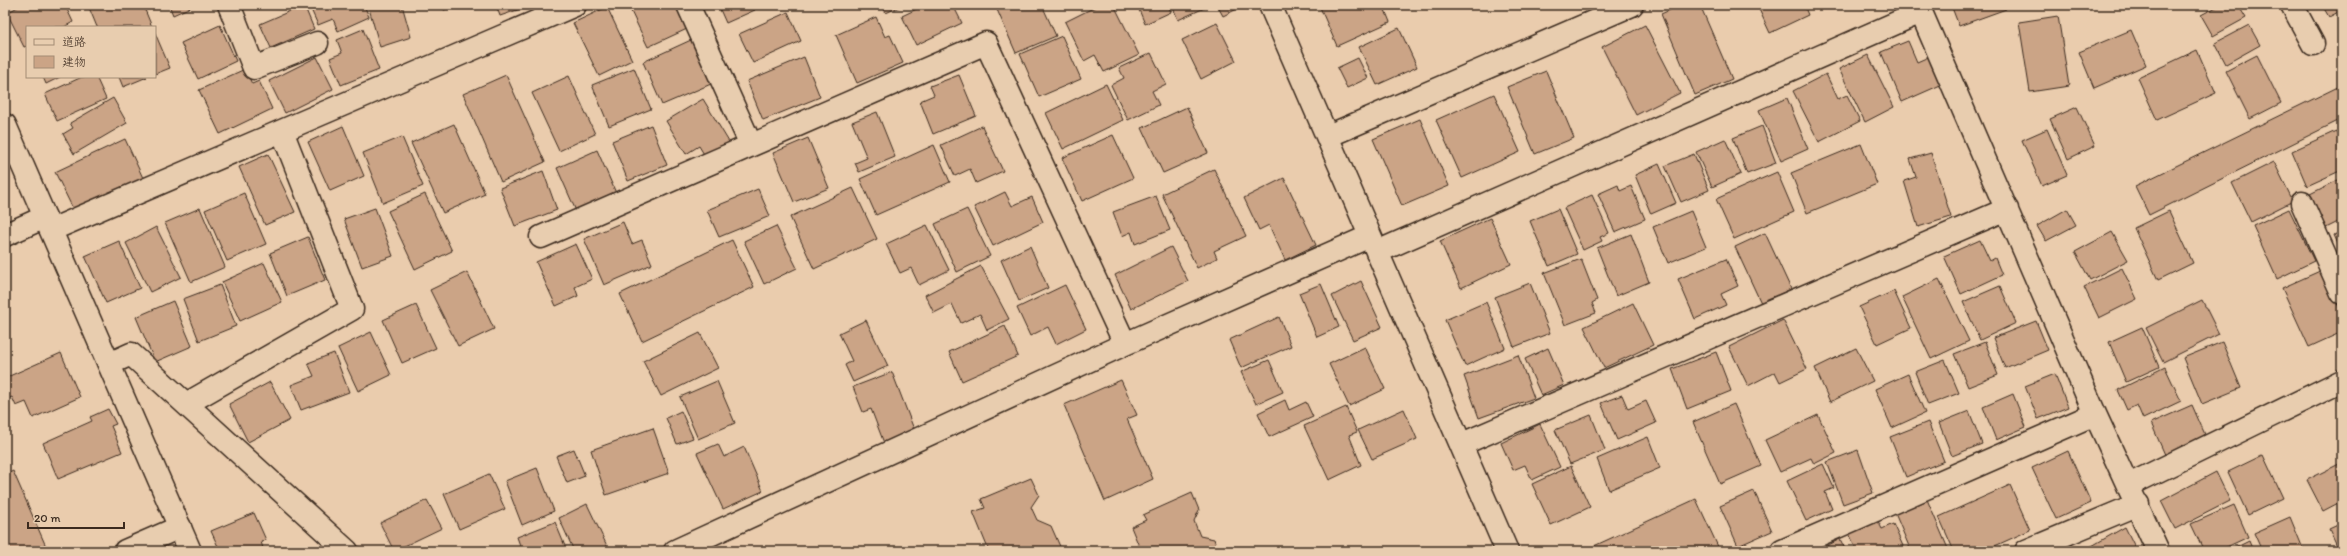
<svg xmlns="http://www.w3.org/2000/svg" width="2347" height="556" font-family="Itim,'Klee One',sans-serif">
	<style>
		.building { fill: #cba486; stroke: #3b2a1e }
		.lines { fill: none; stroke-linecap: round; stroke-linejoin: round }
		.street-casing { stroke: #3b2a1e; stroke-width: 25 }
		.secondary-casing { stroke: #3b2a1e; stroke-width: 25 }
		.street { stroke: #e8cdaf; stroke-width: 22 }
		.secondary { stroke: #e8cdaf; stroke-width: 22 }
	</style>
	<rect width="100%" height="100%" fill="#eaccad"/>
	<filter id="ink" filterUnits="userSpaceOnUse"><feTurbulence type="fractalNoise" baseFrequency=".025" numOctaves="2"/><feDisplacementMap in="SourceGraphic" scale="8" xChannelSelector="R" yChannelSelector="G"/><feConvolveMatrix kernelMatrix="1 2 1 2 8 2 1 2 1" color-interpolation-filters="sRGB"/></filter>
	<g filter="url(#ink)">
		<path class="building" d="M21 5H65L73 22 64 27H27V46L24 47 7 13Z
			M88 5H143L152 27H97Z
			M169 5H195L173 15Z
			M304 5 314 29 271 48 260 24Z
			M309 5H364L369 17 338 31 333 19 318 25Z
			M368 5H402L411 37 380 47Z
			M442 5H460L444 10Z
			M496 5H532L500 16Z
			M628 5H676L687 29 648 47Z
			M718 5H752L755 10 726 23Z
			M882 5H903L886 13Z
			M925 5H953L962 23 916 45 902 16Z
			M995 5H1042L1056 36 1016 53Z
			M1099 5H1114L1139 55 1104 72 1095 55 1084 61 1065 22Z
			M1137 5H1168L1171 12 1145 24Z
			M1172 5H1211L1178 20Z
			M1217 5H1245L1223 16Z
			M1319 5H1383L1390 22 1337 46Z
			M1681 5H1700L1732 79 1695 95 1661 14Z
			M1757 5H1804L1808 15 1770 33Z
			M1818 5H1832L1821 10Z
			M1951 5H2004L2006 9 1959 26Z
			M2220 5H2238L2246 18 2213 36 2201 15Z
			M2322 5H2342V10L2329 17Z
			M607 7 632 60 599 76 573 23Z
			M788 12 801 41 753 63 739 34Z
			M2058 16 2069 86 2030 92 2019 22Z
			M876 17 885 37 890 35 903 63 857 83 836 35Z
			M1217 23 1236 61 1201 79 1182 40Z
			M220 25 236 61 198 79 181 43Z
			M1645 25 1680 93 1636 115 1602 47Z
			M2249 25 2260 45 2226 64 2215 43Z
			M1399 28 1417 67 1377 85 1359 47Z
			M363 29 379 70 341 85 330 58 342 53 337 40Z
			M2131 30 2146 65 2094 88 2079 52Z
			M155 33 170 68 155 74Z
			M1062 36 1081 79 1039 97 1020 54Z
			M691 40 711 84 662 105 643 62Z
			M1908 41 1917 62 1933 55 1945 83 1902 102 1881 52Z
			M2197 50 2216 93 2157 120 2138 78Z
			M1151 53 1166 84 1152 91 1159 105 1128 120 1111 85 1124 78 1119 68Z
			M1868 55 1894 107 1865 122 1839 69Z
			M2257 55 2281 103 2250 119 2226 71Z
			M317 57 333 89 285 113 269 81Z
			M804 57 820 97 763 120 747 81Z
			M1358 58 1368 78 1347 88 1337 68Z
			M634 68 651 109 609 126 592 85Z
			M245 69 252 84 259 81 272 109 220 134 199 90Z
			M1546 71 1574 138 1535 154 1507 87Z
			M1826 74 1838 99 1847 95 1860 121 1819 142 1793 91Z
			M506 75 545 162 501 182 463 94Z
			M959 75 976 116 933 134 920 101 934 95 930 86Z
			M569 76 595 134 559 151 532 93Z
			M43 77H60L46 84Z
			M82 77H96L106 99 57 121 45 94Z
			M119 77H147L123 87Z
			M1106 84 1123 120 1063 149 1046 113Z
			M2342 85V119L2149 215 2135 186Z
			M1494 94 1520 152 1462 178 1436 120Z
			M113 98 127 123 74 154 63 134 73 128 70 123Z
			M1787 98 1808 149 1781 161 1759 110Z
			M703 99 729 142 705 156 699 146 686 154 666 121Z
			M1187 107 1208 153 1163 173 1142 128Z
			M2077 107 2095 146 2068 159 2050 119Z
			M877 112 895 157 859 172 855 163 867 158 852 122Z
			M1420 119 1449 186 1402 206 1373 139Z
			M454 124 485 194 443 213 411 143Z
			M651 125 667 165 628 181 612 141Z
			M343 126 364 176 330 191 308 142Z
			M982 126 1003 171 976 183 970 169 955 176 941 145Z
			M1762 126 1776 163 1747 174 1733 138Z
			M2047 129 2067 175 2042 186 2022 140Z
			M2336 131 2342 143V170L2307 186 2292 151Z
			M1113 135 1133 178 1082 201 1062 158Z
			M402 137 423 186 383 203 363 153Z
			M808 138 829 188 794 202 773 153Z
			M125 139 143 178 74 211 55 172Z
			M1725 139 1741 174 1712 187 1696 152Z
			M1861 144 1877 184 1807 213 1791 173Z
			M934 145 950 182 876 215 860 179Z
			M597 150 616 193 576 211 557 168Z
			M1931 153 1951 217 1918 227 1904 181 1916 177 1910 159Z
			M268 154 295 212 265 225 239 167Z
			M1694 154 1709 190 1681 202 1665 166Z
			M2274 162 2293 201 2251 222 2232 183Z
			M1659 164 1676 203 1651 214 1635 175Z
			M1214 169 1246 236 1214 251 1217 258 1197 268 1162 194Z
			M543 171 557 210 515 226 500 188Z
			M1777 172 1794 212 1734 239 1716 199Z
			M1284 178 1316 245 1285 260 1269 225 1259 230 1244 198Z
			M2342 178V220L2326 228 2310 194Z
			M1618 185 1620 191 1631 186 1645 219 1615 232 1598 194Z
			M853 188 877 239 814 269 790 217Z
			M758 189 770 216 719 237 707 210Z
			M1005 192 1012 206 1032 197 1043 222 993 246 974 207Z
			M244 193 266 244 227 261 205 210Z
			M425 194 452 251 415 269 388 211Z
			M1592 195 1609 233 1600 237 1602 241 1583 250 1564 208Z
			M1156 196 1170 230 1135 244 1131 232 1122 236 1113 212Z
			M200 208 225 267 191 282 165 223Z
			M375 208 393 256 362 267 344 219Z
			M967 209 990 256 957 272 935 224Z
			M1558 209 1577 254 1549 266 1530 221Z
			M2067 209 2076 225 2046 241 2037 226Z
			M2289 209 2314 261 2277 279 2253 226Z
			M1691 211 1706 247 1668 263 1653 227Z
			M2169 211 2193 263 2158 280 2134 228Z
			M1490 218 1511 264 1461 288 1440 241Z
			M623 222 632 244 642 240 652 264 604 285 584 239Z
			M927 225 949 270 919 285 911 268 900 273 886 244Z
			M776 226 797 268 764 284 744 241Z
			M156 227 181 277 150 292 126 243Z
			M2342 231V253L2334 235Z
			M2112 232 2128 260 2090 280 2075 252Z
			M1765 233 1791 289 1761 303 1735 247Z
			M1631 234 1649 282 1616 296 1597 248Z
			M308 237 325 280 287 296 270 253Z
			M732 240 754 287 642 341 620 294Z
			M1980 240 1990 261 1995 258 2002 275 1961 294 1944 256Z
			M119 241 140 288 106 303 85 256Z
			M576 244 592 279 575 287 578 296 556 306 536 262Z
			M1030 246 1048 288 1019 301 1001 260Z
			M1171 247 1188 281 1131 309 1115 275Z
			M1581 259 1597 300 1592 303 1596 313 1565 325 1544 273Z
			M1726 259 1738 286 1721 294 1726 305 1695 319 1678 279Z
			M264 263 282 302 240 321 222 282Z
			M981 266 1009 319 987 330 980 314 961 323 952 304 934 313 925 295Z
			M2122 268 2137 299 2099 318 2084 287Z
			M2322 270 2342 314V332L2309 347 2282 288Z
			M467 272 494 329 458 346 430 290Z
			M1939 279 1969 341 1931 359 1902 297Z
			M1361 281 1382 327 1353 340 1332 296Z
			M1530 283 1550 333 1514 347 1495 297Z
			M1321 284 1339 327 1317 337 1299 293Z
			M220 285 236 326 199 341 183 299Z
			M1065 285 1086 329 1056 344 1048 327 1030 336 1017 308Z
			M2000 286 2016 323 1980 340 1963 302Z
			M1894 291 1911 328 1877 344 1859 307Z
			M2202 300 2219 334 2163 362 2146 328Z
			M173 301 192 346 155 362 136 317Z
			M1486 302 1505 348 1465 366 1445 320Z
			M1633 303 1653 345 1604 368 1584 327Z
			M416 305 436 348 402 363 383 320Z
			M1279 317 1291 346 1241 368 1229 340Z
			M866 320 888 366 853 382 845 365 852 361 839 333Z
			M1783 320 1807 369 1780 382 1775 372 1748 386 1729 347Z
			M2036 321 2048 350 2005 368 1993 338Z
			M1005 326 1018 356 962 381 949 352Z
			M2142 327 2159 367 2126 382 2109 342Z
			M371 332 391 375 358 391 338 348Z
			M700 333 718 368 661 396 643 361Z
			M1985 342 1998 375 1968 387 1954 354Z
			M2222 342 2241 388 2202 404 2183 358Z
			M1365 347 1385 389 1349 406 1329 364Z
			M1548 348 1564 385 1541 395 1525 359Z
			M1856 348 1873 381 1830 402 1815 368Z
			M1716 352 1731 391 1687 409 1672 369Z
			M61 353 80 397 33 418 26 402 16 406 12 397 5 400V378Z
			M334 353 349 392 301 410 291 385 314 376 308 363Z
			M1518 355 1534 398 1479 418 1464 376Z
			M1269 360 1283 392 1256 404 1241 372Z
			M1945 360 1959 393 1928 405 1915 372Z
			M2165 367 2181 401 2143 419 2137 405 2127 410 2118 390Z
			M892 372 915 432 884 443 871 409 863 412 853 387Z
			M1908 374 1925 413 1892 428 1875 389Z
			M2055 374 2068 407 2038 419 2025 386Z
			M1121 380 1137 415 1127 419 1153 479 1105 501 1064 405Z
			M717 381 735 423 698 439 680 397Z
			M270 382 290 420 248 442 229 404Z
			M2013 394 2026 427 1996 440 1983 407Z
			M1622 395 1628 409 1646 401 1656 423 1617 440 1601 403Z
			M1285 400 1289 410 1306 402 1313 417 1269 437 1258 413Z
			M1734 404 1761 466 1720 484 1693 422Z
			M2192 405 2207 439 2166 457 2151 423Z
			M1346 407 1357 432 1349 435 1361 465 1329 480 1304 426Z
			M108 409 116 424 111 426 122 452 58 479 43 443 92 421 90 417Z
			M1404 409 1417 439 1372 459 1358 430Z
			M681 411 693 438 677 444 666 418Z
			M1969 411 1982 444 1952 456 1939 423Z
			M1591 415 1605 450 1570 464 1555 430Z
			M1818 415 1836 453 1814 464 1811 458 1780 472 1765 440Z
			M1928 422 1944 461 1906 477 1890 437Z
			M1540 424 1560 467 1532 480 1525 465 1513 470 1501 443Z
			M653 428 669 473 606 495 591 450Z
			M1648 437 1660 468 1609 490 1597 459Z
			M718 444 724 457 744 447 763 491 723 509 697 453Z
			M574 449 585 476 567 483 556 456Z
			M1858 450 1873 493 1843 504 1827 462Z
			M2068 451 2091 503 2056 519 2032 468Z
			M2263 455 2283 498 2248 515 2228 472Z
			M2341 463 2342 501 2323 511 2307 480Z
			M1823 464 1834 488 1825 492 1832 509 1806 521 1787 481Z
			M1571 466 1590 507 1551 525 1532 484Z
			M537 468 554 511 522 525 505 481Z
			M13 471 48 551H5V475Z
			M2216 472 2230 501 2175 529 2161 501Z
			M489 474 505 509 459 529 444 494Z
			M1031 478 1039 495 1031 507 1037 520 1051 526 1062 551H989L973 512 985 508 981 499Z
			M2010 485 2030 530 1984 551H1954L1939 517Z
			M1754 491 1772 531 1738 546 1720 506Z
			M1192 493 1199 510 1194 521 1200 536 1214 539 1218 551H1141L1131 527 1146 520 1143 515Z
			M1926 497 1949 551H1911L1894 511Z
			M1696 499 1720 551H1596L1594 546Z
			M427 500 442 528 394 551 380 523Z
			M587 504 608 548 602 551H574L559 518Z
			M2234 505 2248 537 2218 551H2204L2191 524Z
			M254 513 266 540 261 542 264 551H220L211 531Z
			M1876 517 1882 529 1893 524 1903 546 1894 551H1857L1848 531Z
			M2290 517 2304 551H2262L2254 533Z
			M555 522 567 551H522L517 537Z
			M2342 523V551H2339L2329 529Z
			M2125 527 2137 551H2092L2090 547Z
			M1840 539 1846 551H1817Z
			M2249 541 2253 551H2229Z"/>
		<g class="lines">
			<defs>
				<path id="street" d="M229 5 254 68 317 43
					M688 5 751 145
					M1270 5 1507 551
					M1918 5 2095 414 2158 551
					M2292 5 2313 44
					M1328 136 1632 5
					M2302 203 2342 293
					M51 230 575 5
					M5 235 45 217
					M541 237 986 43 1125 344
					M1377 252 1921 12
					M109 364 131 354 347 551
					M186 404 352 309 282 131
					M1462 444 2007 209
					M2129 485 2342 381
					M125 551 180 527
					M675 551 1125 344 1370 236
					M1782 551 2095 414
					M2026 551 2138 504"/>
				<path id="secondary" d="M5 125 190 551"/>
			</defs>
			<use href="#street" class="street-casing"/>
			<use href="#secondary" class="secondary-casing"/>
			<use href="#street" class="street"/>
			<use href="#secondary" class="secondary"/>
		</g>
	</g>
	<rect width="2347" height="556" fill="none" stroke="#e8cdaf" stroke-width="20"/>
	<rect x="10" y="10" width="2327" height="536" fill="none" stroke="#3b2a1e" stroke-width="1.5" filter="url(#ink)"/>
	<rect x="26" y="26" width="130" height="52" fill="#e8cdaf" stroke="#a38c75"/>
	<rect x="34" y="39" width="20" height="6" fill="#e8cdaf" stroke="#a38c75"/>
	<text x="62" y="46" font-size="12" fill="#3b2a1e">道路</text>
	<rect x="34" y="56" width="20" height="12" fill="#cba486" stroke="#a38c75"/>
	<text x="62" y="66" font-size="12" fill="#3b2a1e">建物</text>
	<path d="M28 522v6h96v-6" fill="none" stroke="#3b2a1e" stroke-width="2"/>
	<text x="34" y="522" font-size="12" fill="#3b2a1e" stroke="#e8cdaf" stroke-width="3" paint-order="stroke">20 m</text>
</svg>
